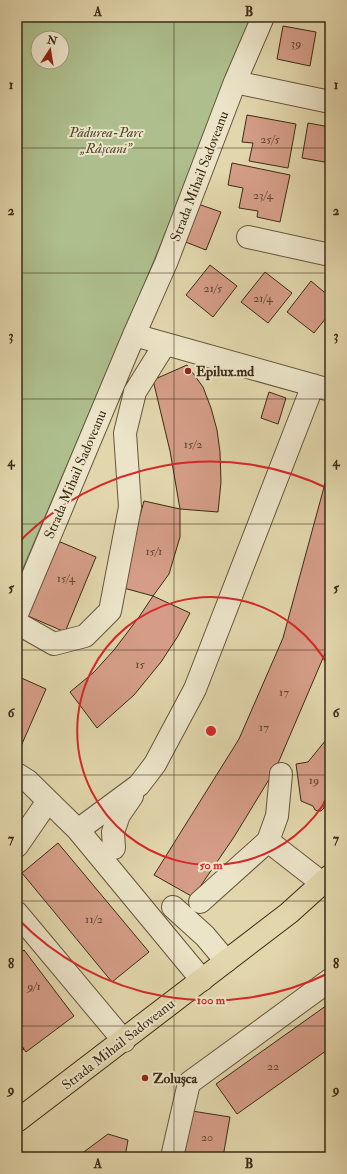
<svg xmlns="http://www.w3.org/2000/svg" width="347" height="1174" font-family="'IM FELL Double Pica',serif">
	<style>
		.green { fill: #aebf8d; stroke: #747551; fill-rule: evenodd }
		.building { fill: #d59d87; stroke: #3b2b15 }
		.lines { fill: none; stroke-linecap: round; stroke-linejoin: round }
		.minor-casing { stroke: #65563b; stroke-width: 24 }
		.major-casing { stroke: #3b2b15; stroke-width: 24 }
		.minor { stroke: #ece4c9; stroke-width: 22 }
		.major { stroke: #e2d6ac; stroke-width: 22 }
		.grid { fill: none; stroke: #3b2b15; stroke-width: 1; stroke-opacity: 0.55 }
		.ring { fill: none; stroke: #d62828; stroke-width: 2 }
		.poi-dot { fill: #8f2418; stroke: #ece4c9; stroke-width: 1.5 }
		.labels { text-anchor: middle; stroke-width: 4; stroke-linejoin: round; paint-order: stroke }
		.number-label { font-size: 12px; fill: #624832 }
		.park-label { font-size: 14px; font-style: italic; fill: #52492d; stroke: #ece4c9 }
		.street-label { font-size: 14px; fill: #3b2b15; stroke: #ece4c9 }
		.poi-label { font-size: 14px; font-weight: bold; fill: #3b2b15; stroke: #ece4c9; text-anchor: start }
		.centre { fill: #d62828; stroke: #ece4c9; stroke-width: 2 }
		.ring-label { font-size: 12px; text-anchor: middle; font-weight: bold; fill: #d62828; stroke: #ece4c9; stroke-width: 4; stroke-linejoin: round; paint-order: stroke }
		.neatline { fill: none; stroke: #3b2b15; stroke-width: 1.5 }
		.grid-label { font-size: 13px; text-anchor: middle; font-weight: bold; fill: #3b2b15 }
	</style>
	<rect width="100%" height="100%" fill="#e2d6ac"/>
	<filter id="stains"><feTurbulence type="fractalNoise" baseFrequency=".005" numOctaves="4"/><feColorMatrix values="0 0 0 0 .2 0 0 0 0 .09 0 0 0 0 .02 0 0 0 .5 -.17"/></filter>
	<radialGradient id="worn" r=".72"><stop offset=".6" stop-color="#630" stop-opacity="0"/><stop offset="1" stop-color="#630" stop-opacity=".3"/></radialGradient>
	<path class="green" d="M17 17H254L141 292 17 582ZM38 38H62V62H38Z"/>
	<path class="building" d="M283 26 316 32 310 66 277 59Z
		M247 115 296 124 288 168 249 161 253 143 242 142Z
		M308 123 330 127V163L302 158Z
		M232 163 290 175 280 222 257 217 258 211 239 208 243 188 228 185Z
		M198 204 221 212 206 250 183 241Z
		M210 265 237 286 213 317 186 295Z
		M265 272 292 293 268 323 241 302Z
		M311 281 330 297V313L314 333 287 312Z
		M187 365 203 387 211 408 217 430 220 452 221 482 218 512 180 509 170 451 153 380Z
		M269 392 286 398 278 424 261 418Z
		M330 465V639L329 644 276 768 234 837 193 897 154 875 239 739 283 638Z
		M144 501 180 509V537L169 574 153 596 120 587Z
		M58 541 96 557 65 632 28 616Z
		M153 596 190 613 178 636 161 662 134 695 97 728 70 692 94 672 114 650 139 617Z
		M17 676 46 689 18 753H17Z
		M330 735V796L326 801H324V808L321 811H318L315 810 313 806 301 801 296 764 308 762Z
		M58 843 149 952 112 982 22 873Z
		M24 950 74 1016 26 1052 17 1040V956Z
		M330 1003V1048L237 1114 216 1084Z
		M17 1040 24 1049 17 1054Z
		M192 1111 230 1117 223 1157H184Z
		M108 1134 128 1140 125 1157H77Z"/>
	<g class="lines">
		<defs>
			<path id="minor" d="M235 82 330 102
				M248 237 330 255
				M134 335 330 390
				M17 614 134 335 166 263 235 82 263 17
				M17 623 54 644 85 636 110 611 130 507 125 433 135 392 165 344
				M17 774 28 781 78 830 202 980
				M78 830 139 785 155 764 195 689 313 385
				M268 841 277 816 281 774
				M17 846 48 801
				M114 848 113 832 119 815 132 796
				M200 902 268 841 322 883
				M173 907 205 936 226 961
				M17 913 124 1041
				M172 1157 189 1083 330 980"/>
			<path id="major" d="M17 1121 289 913 330 876"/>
		</defs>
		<use href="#minor" class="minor-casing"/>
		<use href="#major" class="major-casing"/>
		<use href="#minor" class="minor"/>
		<use href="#major" class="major"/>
	</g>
	<path class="grid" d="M174 17V1157M17 148H330M17 273H330M17 399H330M17 524H330M17 650H330M17 775H330M17 901H330M17 1026H330"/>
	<g class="ring">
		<path d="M330 793A134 134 0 1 1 330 669"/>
		<path d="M329 973A269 269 0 0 1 17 918M17 544A269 269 0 0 1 329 489"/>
	</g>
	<g class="poi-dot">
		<circle cx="188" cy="371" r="4"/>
		<circle cx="145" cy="1078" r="4"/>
	</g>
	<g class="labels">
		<g class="number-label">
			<text x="296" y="47">39</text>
			<text x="270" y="143">25/5</text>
			<text x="263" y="199">23/4</text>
			<text x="213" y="292">21/5</text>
			<text x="263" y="302">21/4</text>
			<text x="193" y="448">15/2</text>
			<text x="154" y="555">15/1</text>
			<text x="66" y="582">15/4</text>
			<text x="140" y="668">15</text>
			<text x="284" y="696">17</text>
			<text x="264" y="731">17</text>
			<text x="314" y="784">19</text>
			<text x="94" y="923">11/2</text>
			<text x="34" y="990">9/1</text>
			<text x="273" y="1070">22</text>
			<text x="207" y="1141">20</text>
		</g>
		<g class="park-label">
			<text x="106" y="137">Pădurea-Parc<tspan x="106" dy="16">„Râșcani”</tspan></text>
		</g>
		<g class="street-label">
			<text transform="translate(199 176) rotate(-69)" y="5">Strada Mihail Sadoveanu</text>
			<text transform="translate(75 474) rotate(-67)" y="5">Strada Mihail Sadoveanu</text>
			<text transform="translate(118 1044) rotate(-38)" y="5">Strada Mihail Sadoveanu</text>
		</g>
		<g class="poi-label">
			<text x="196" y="376">Epilux.md</text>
			<text x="153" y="1083">Zolușca</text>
		</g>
	</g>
	<circle cx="211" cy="731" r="6" class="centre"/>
	<g class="ring-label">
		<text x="211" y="869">50 m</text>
		<text x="211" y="1004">100 m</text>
	</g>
	<rect width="347" height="1174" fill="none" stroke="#e2d6ac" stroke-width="44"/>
	<g transform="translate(50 50) rotate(12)"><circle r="19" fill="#ece4c9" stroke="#a59a81"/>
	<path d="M0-3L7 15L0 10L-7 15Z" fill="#8f2418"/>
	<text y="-6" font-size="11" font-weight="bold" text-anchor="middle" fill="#3b2b15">N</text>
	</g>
	<rect x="22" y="22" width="303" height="1130" class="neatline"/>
	<g class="grid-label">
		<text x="98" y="16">A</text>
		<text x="249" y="16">B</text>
		<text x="11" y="89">1</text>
		<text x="336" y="89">1</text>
		<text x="11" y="215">2</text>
		<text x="336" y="215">2</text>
		<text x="11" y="340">3</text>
		<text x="336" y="340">3</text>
		<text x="11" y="466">4</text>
		<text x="336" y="466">4</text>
		<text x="11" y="592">5</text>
		<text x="336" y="592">5</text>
		<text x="11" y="717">6</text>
		<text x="336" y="717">6</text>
		<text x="11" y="843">7</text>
		<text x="336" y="843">7</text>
		<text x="11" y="968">8</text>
		<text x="336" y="968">8</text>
		<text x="11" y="1094">9</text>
		<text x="336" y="1094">9</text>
		<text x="98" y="1168">A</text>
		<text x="249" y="1168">B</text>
	</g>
	<rect width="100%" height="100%" filter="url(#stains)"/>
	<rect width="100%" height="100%" fill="url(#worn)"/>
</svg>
